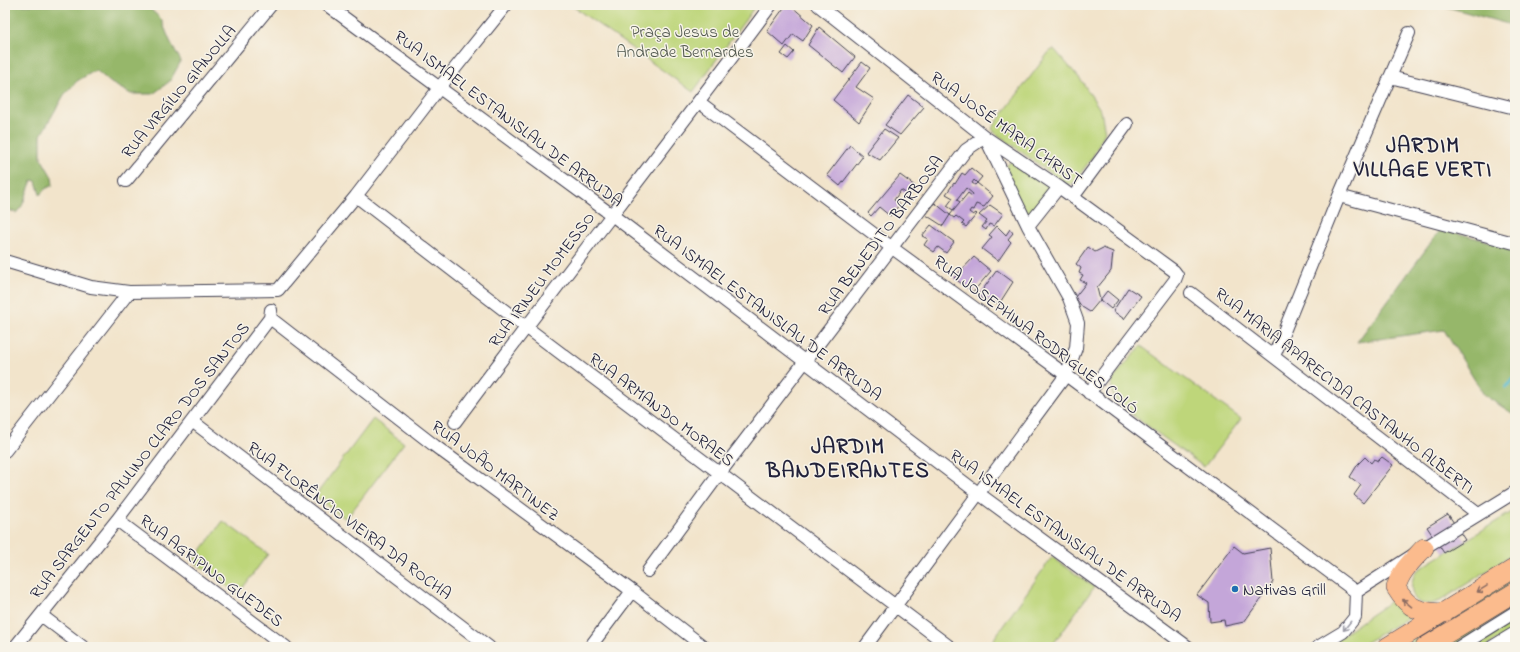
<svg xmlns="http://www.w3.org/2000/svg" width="1520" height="652" font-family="'Indie Flower',sans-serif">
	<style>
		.green { fill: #bed67a; stroke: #707c5a }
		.forest { fill: #96b76a; stroke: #5c6c52 }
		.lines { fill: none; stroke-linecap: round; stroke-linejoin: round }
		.stream { stroke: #49b5c6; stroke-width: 4 }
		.building { fill: #c4a6d9 }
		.street-casing { stroke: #413f51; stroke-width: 14 }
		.primary-casing { stroke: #413f51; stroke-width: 20 }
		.street { stroke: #fff; stroke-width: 12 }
		.primary { stroke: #fbbb8d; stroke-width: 19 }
		.oneway { stroke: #8e6e64 }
		.oneway2 { stroke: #9c9ca7 }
		.poi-dot { fill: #1f6fb2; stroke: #f7f3e8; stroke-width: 1.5 }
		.labels { text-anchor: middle; stroke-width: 3; stroke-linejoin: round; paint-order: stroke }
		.park-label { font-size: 17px; fill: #51584e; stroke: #f7f3e8 }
		.street-label { font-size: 17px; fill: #22223b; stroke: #f7f3e8 }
		.poi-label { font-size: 17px; fill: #22223b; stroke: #f7f3e8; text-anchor: start }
		.district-label { font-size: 21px; font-weight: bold; letter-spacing: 1px; fill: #22223b; stroke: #f7f3e8 }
	</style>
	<rect width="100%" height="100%" fill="#f7f3e8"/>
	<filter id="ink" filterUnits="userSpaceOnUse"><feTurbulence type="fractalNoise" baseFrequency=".025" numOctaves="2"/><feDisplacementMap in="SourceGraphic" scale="8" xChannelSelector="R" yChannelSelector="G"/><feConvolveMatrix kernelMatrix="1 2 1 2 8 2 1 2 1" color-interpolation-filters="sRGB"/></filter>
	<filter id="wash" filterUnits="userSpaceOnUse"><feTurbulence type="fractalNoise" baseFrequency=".012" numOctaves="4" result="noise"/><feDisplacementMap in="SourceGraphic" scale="16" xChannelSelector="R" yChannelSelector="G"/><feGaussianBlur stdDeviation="0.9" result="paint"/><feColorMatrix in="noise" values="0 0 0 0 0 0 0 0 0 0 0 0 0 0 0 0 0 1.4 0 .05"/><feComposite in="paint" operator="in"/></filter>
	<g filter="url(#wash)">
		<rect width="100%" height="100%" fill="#f2e4cb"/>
		<path class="green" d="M571 5H756L693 92Z
			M1054 49 1081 80 1101 111 1105 132 1093 156 1073 184 1067 185 994 132 992 128 1049 52Z
			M1013 160 1055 186 1028 220 1004 171 1007 165Z
			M1141 346 1241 419 1204 467 1123 408C1117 402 1110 394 1112 383 1113 377 1136 352 1141 346Z
			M373 419 404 443 346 519 315 496Z
			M1515 510V553L1440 601C1436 602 1432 604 1427 604 1409 604 1409 584 1416 571Z
			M223 521 268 554 238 594 193 561Z
			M1052 557 1094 587 1051 647H988Z
			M1515 576V585L1412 647H1400Z
			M1394 597 1411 616 1358 647H1325L1391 601Z
			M1515 599V606L1453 647H1437Z
			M1515 618V629L1486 647H1470Z"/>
		<path class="forest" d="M5 5H146L161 19 170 41 181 61 170 81 153 94H131L111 83 96 70 77 81 64 95 41 135V158L52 177 53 185 45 189 40 195 36 181 32 180 22 206 16 213 5 208Z
			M1440 5H1515V26Z
			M1441 229 1515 248V415L1484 395 1444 330 1357 342Z"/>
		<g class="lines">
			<path class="stream" d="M1506 387 1515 377"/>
		</g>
		<g id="blocks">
			<path class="building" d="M786 5H790L813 25 803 41 793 34 784 46 767 31Z
				M819 27 855 57 843 73 808 45Z
				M787 46 794 52 788 59 781 54Z
				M862 62 870 68 856 87 874 99 859 122 833 100Z
				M908 95 924 107 900 135 885 125Z
				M884 129 898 138 880 160 866 152Z
				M850 145 863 156 840 186 827 175Z
				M971 168 982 177 977 183 974 180 972 183 975 185 977 183 993 196 984 207 976 204 973 210 971 209 969 212 973 215 976 213 977 214 966 227 962 224 964 222 956 216 954 218 950 215 943 226 926 215 935 203 950 215 968 193 972 196 973 194 966 188 957 200 960 202 953 210 947 206 953 198 946 194 954 183 955 184 962 173 965 175Z
				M900 175 915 186 907 194 901 190 894 200 900 204 890 216 879 207 871 216 868 213Z
				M990 205 1003 214 994 226 989 224 986 230 982 227 987 221 979 215Z
				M931 225 954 242 946 253 938 247 934 252 924 245 928 239 922 236Z
				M997 226 1006 235 1010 229 1013 233 1008 239 1011 242 998 261 982 249 992 237 989 235Z
				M1088 247 1095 252 1103 248 1113 252 1111 271 1097 288 1100 300 1107 291 1118 300 1111 309 1100 300 1090 312 1082 307 1075 297 1086 283 1080 280 1083 275 1079 273 1081 268 1076 264Z
				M974 257 991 271 973 292 954 278Z
				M997 270 1013 282 999 304 988 299 986 302 978 296Z
				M1128 288 1141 296 1124 319 1113 311Z
				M1365 457 1371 463 1374 459 1378 461 1382 457 1393 465 1363 503 1354 495 1361 485 1350 477 1358 464Z
				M1448 514 1465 540 1444 553 1427 527Z
				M1234 546 1243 553 1270 548 1273 582 1244 622 1225 626 1224 620 1210 622 1209 603 1197 595Z"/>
		</g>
	</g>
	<g filter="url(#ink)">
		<use href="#blocks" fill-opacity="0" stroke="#413f51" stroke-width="1"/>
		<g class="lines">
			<defs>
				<path id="street" d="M327 5 612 215 978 493 1188 647
					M818 5 985 137 1059 187 1174 271 1177 275 1175 280 1089 393
					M1390 77 1515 108
					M699 102 891 247 1066 375 1356 592
					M126 181 271 5
					M356 196 526 327 950 647
					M1339 196 1514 243
					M1073 197 1127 124
					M1028 226 1059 187
					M5 261 91 287 129 292 278 290 356 196 440 87 506 5
					M1191 293 1478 514
					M270 318 435 446 632 591 704 647
					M1274 356 1339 196 1409 33
					M192 421 489 647
					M455 422C559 282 667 145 771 5
					M5 451 129 292
					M117 520 286 647
					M648 571 720 473 966 150 985 137 1028 226 1069 298 1078 323 1076 348 1066 375 865 647
					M1356 592 1424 548 1515 492
					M41 615 83 647
					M15 647 117 520 270 318 271 310
					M590 647 632 591
					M1318 647 1343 632 1355 617 1356 592
					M1459 647 1515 612
					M1492 647 1515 633
					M1511 647 1515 644"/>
				<path id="primary" d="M1424 548C1413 560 1400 571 1396 588 1409 610 1419 612 1444 613
					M1387 647 1515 568
					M1425 647 1515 592"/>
			</defs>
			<use href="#street" class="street-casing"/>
			<use href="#primary" class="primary-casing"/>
			<use href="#street" class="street"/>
			<use href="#primary" class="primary"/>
		</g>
		<defs><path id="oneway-shaft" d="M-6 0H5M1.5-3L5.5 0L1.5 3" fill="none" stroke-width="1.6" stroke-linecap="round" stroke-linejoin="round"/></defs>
		<g class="oneway">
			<use href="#oneway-shaft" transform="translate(1482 589) rotate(148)"/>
			<use href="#oneway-shaft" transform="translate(1407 603) rotate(-140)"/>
		</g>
		<use class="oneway2" href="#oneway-shaft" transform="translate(1347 626) rotate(129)"/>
	</g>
	<circle class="poi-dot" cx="1235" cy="589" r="4"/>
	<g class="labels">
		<g class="park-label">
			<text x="685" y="37">Praça Jesus de<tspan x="685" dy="20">Andrade Bernardes</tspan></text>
		</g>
		<g class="street-label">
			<text transform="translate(178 91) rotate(-50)" y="6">RUA VIRGÍLIO GIANOLLA</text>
			<text transform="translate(509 118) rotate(37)" y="6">RUA ISMAEL ESTANISLAU DE ARRUDA</text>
			<text transform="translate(1007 128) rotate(36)" y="6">RUA JOSÉ MARIA CHRIST</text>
			<text transform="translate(880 235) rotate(-53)" y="6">RUA BENEDITO BARBOSA</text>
			<text transform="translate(541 279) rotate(-53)" y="6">RUA IRINEU MOMESSO</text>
			<text transform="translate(768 312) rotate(37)" y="6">RUA ISMAEL ESTANISLAU DE ARRUDA</text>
			<text transform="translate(1037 334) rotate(37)" y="6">RUA JOSEPHINA RODRIGUES COLÓ</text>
			<text transform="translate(1345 390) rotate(38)" y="6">RUA MARIA APARECIDA CASTANHO ALBERTI</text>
			<text transform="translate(662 409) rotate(37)" y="6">RUA ARMANDO MORAES</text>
			<text transform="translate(139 460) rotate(-52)" y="6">RUA SARGENTO PAULINO CLARO DOS SANTOS</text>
			<text transform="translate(496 470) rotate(37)" y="6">RUA JOÃO MARTINEZ</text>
			<text transform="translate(350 520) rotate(37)" y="6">RUA FLORÊNCIO VIEIRA DA ROCHA</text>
			<text transform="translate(1066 535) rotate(36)" y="6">RUA ISMAEL ESTANISLAU DE ARRUDA</text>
			<text transform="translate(212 570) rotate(37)" y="6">RUA AGRIPINO GUEDES</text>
		</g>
		<g class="poi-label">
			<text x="1243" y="595">Nativas Grill</text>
		</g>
		<g class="district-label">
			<text x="1423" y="152">JARDIM<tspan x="1423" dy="24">VILLAGE VERTI</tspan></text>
			<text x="848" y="453">JARDIM<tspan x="848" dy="24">BANDEIRANTES</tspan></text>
		</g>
	</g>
	<rect width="1520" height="652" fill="none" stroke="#f7f3e8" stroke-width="20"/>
</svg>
